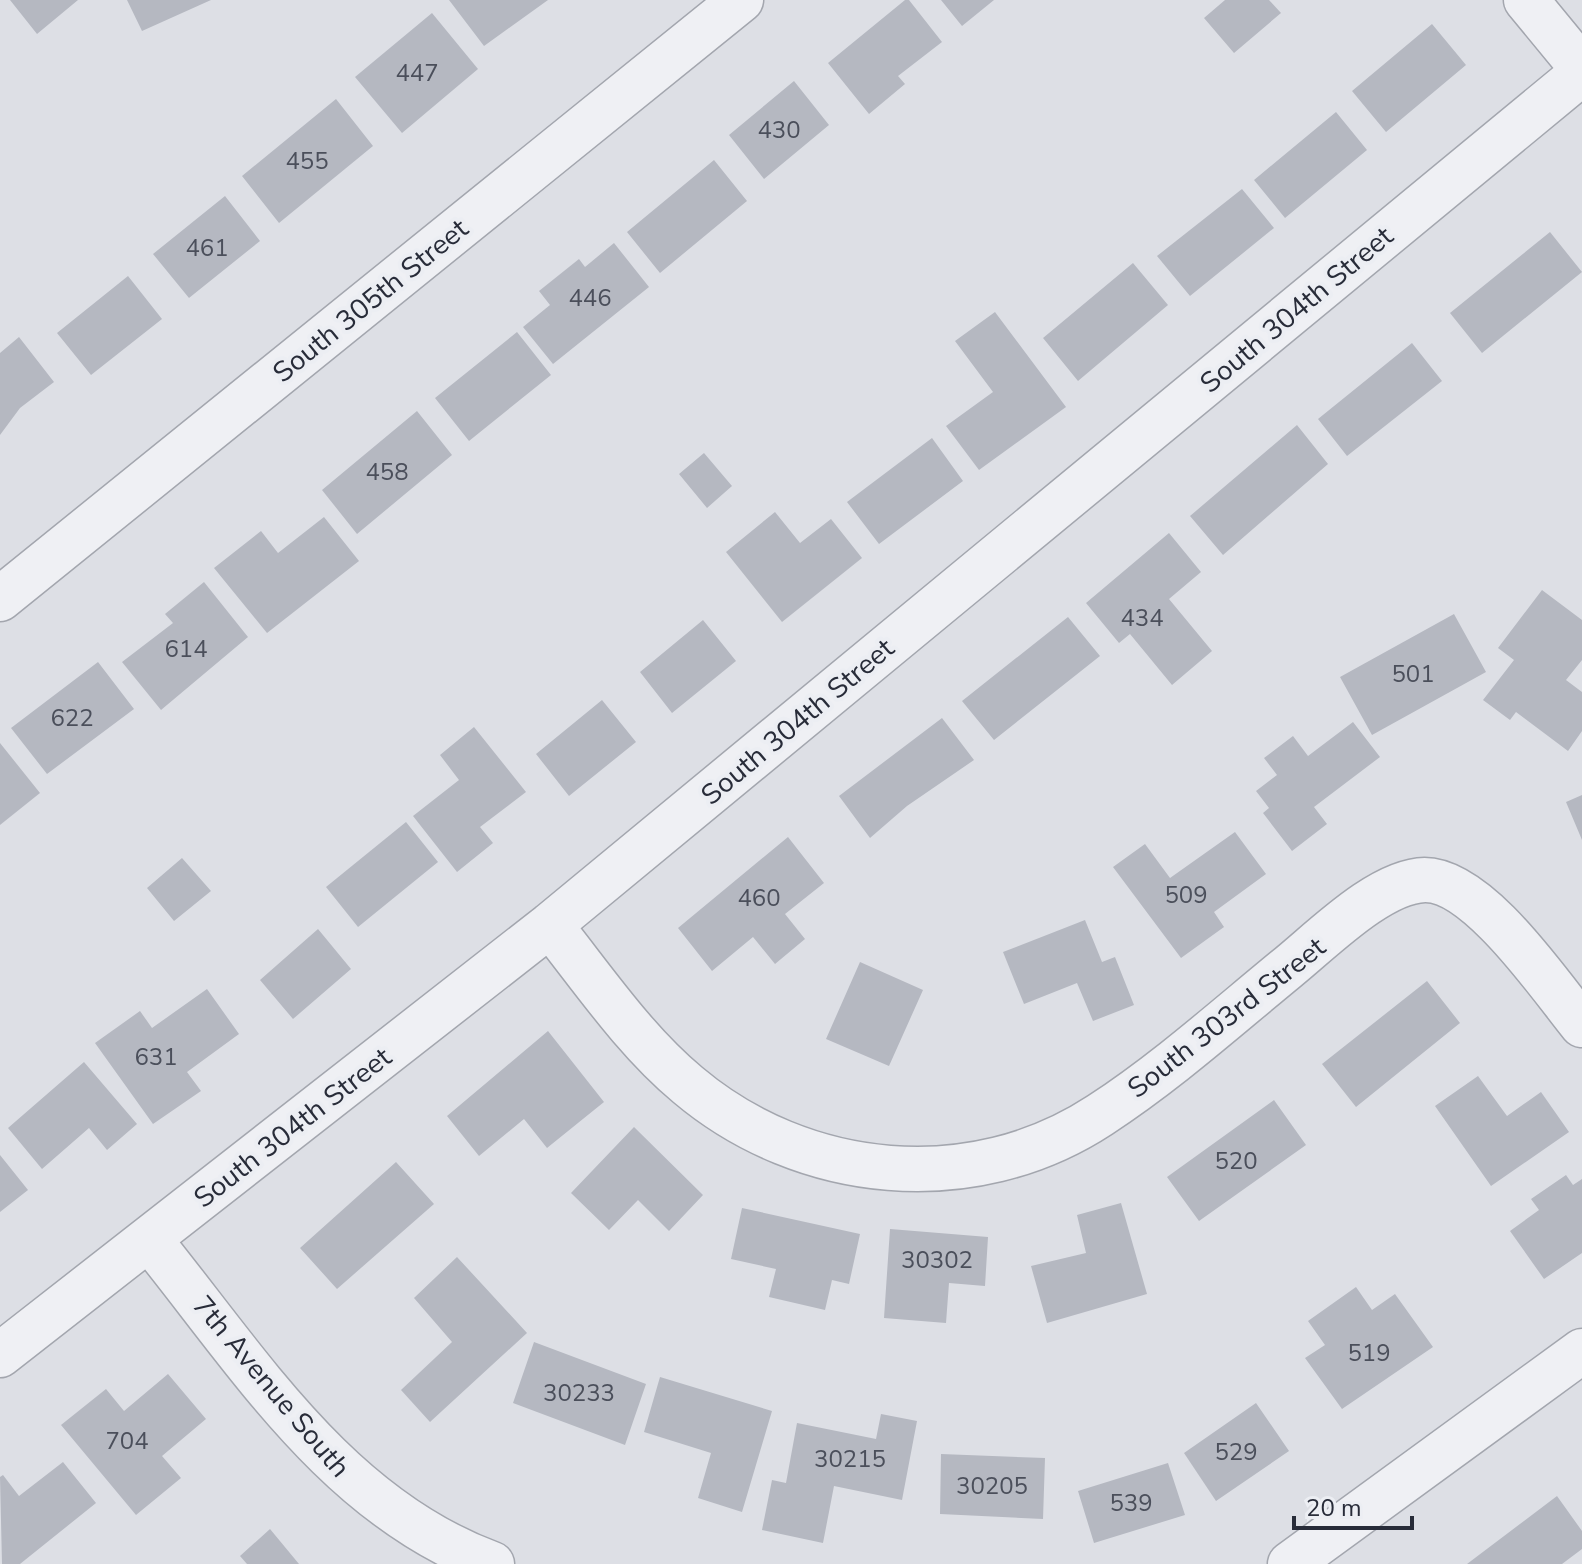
<svg xmlns="http://www.w3.org/2000/svg" width="1582" height="1564" font-family="'Nunito Sans',sans-serif">
	<style>
		.building { fill: #b5b8c1 }
		.lines { fill: none; stroke-linecap: round; stroke-linejoin: round }
		.minor-casing { stroke: #a3a6ae; stroke-width: 47 }
		.minor { stroke: #eff0f4; stroke-width: 44 }
		.labels { text-anchor: middle; stroke-width: 8; stroke-linejoin: round; paint-order: stroke }
		.number-label { font-size: 24px; fill: #4b4f5b }
		.street-label { font-size: 28px; fill: #282c39; stroke: #eceef3 }
	</style>
	<rect width="100%" height="100%" fill="#dddfe5"/>
	<path class="building" d="M10 0H78L37 34Z
		M127 0H211L142 31Z
		M449 0H548L484 46Z
		M905 0H909L942 42 898 76 905 84 869 114 828 63Z
		M941 0H994L962 26Z
		M1225 0H1269L1281 13 1234 53 1204 18Z
		M432 13 478 69 402 133 355 77Z
		M1432 24 1466 65 1386 132 1352 91Z
		M794 81 829 125 764 179 729 135Z
		M336 99 373 146 279 223 242 176Z
		M1336 112 1367 150 1285 218 1254 180Z
		M714 160 747 201 660 273 627 232Z
		M1242 189 1274 228 1190 296 1157 256Z
		M225 196 260 241 189 298 153 254Z
		M1550 232 1582 272 1482 353 1450 313Z
		M614 243 649 287 553 364 523 327 550 305 539 291 579 259 585 267Z
		M1133 263 1168 305 1078 381 1043 338Z
		M128 276 162 319 91 375 57 333Z
		M995 312 1066 407 979 470 946 426 993 392 955 341Z
		M517 332 551 375 469 441 435 398Z
		M19 337 54 382 20 408 0 435V353Z
		M1412 343 1442 381 1347 456 1318 419Z
		M417 411 452 455 357 534 322 490Z
		M1297 425 1328 464 1223 555 1190 516Z
		M932 438 963 481 879 544 847 502Z
		M704 453 732 486 707 508 679 474Z
		M775 512 800 543 831 519 862 558 782 622 726 552Z
		M324 517 359 561 267 633 214 568 261 531 278 553Z
		M1169 533 1201 572 1169 599 1212 651 1172 685 1130 634 1119 643 1086 603Z
		M204 582 248 637 161 710 122 662 173 623 165 614Z
		M1542 590 1582 620V660L1566 680 1582 692V731L1568 751 1516 712 1510 720 1483 700 1514 660 1498 648Z
		M1454 614 1486 672 1372 735 1340 677Z
		M1068 617 1100 656 994 740 962 701Z
		M703 620 736 661 672 713 640 672Z
		M98 662 134 709 47 774 11 728Z
		M602 700 636 742 569 796 536 754Z
		M942 718 974 760 907 806 870 838 839 796Z
		M1353 722 1380 757 1314 807 1327 824 1292 851 1263 813 1269 808 1256 791 1277 775 1264 758 1293 736 1308 756Z
		M474 727 526 792 480 827 493 843 457 872 413 816 459 780 440 755Z
		M0 743 40 793 0 825Z
		M1582 795V840L1566 802Z
		M406 822 438 862 358 927 326 887Z
		M1235 832 1266 874 1214 912 1224 927 1181 958 1113 867 1145 844 1170 878Z
		M788 837 824 883 785 914 805 939 775 964 753 937 712 971 678 928Z
		M182 858 211 891 174 921 147 888Z
		M1085 920 1102 962 1115 957 1134 1005 1093 1021 1077 983 1024 1004 1003 952Z
		M318 929 351 969 293 1019 260 980Z
		M860 962 923 990 889 1066 826 1039Z
		M1427 981 1460 1023 1356 1107 1322 1064Z
		M207 989 239 1034 187 1072 201 1091 153 1124 95 1043 140 1011 152 1028Z
		M548 1031 604 1102 547 1148 524 1119 479 1156 447 1116Z
		M84 1062 137 1124 107 1150 89 1128 42 1169 8 1128Z
		M1478 1076 1507 1116 1541 1092 1569 1132 1491 1186 1435 1106Z
		M1274 1100 1306 1145 1199 1221 1167 1177Z
		M634 1127 703 1195 669 1231 638 1200 609 1230 571 1193Z
		M0 1155 28 1190 0 1212Z
		M396 1162 434 1204 337 1289 300 1248Z
		M1566 1175 1573 1185 1582 1179V1253L1544 1279 1510 1231 1539 1210 1531 1199Z
		M1121 1203 1147 1294 1047 1323 1031 1266 1086 1253 1077 1215Z
		M742 1208 860 1234 849 1284 832 1280 825 1310 769 1297 776 1269 731 1259Z
		M890 1229 988 1237 985 1286 949 1283 946 1323 884 1318Z
		M457 1257 527 1333 430 1422 401 1390 452 1342 414 1298Z
		M1356 1287 1372 1310 1395 1294 1433 1347 1342 1409 1305 1358 1325 1345 1308 1321Z
		M534 1342 646 1384 625 1445 513 1403Z
		M168 1374 206 1419 162 1456 181 1478 136 1515 61 1425 106 1389 124 1411Z
		M660 1377 772 1411 742 1512 698 1498 711 1453 644 1432Z
		M1256 1403 1289 1451 1216 1501 1184 1453Z
		M881 1414 917 1421 902 1500 834 1486 823 1543 762 1530 772 1480 786 1483 797 1423 876 1439Z
		M941 1454 1045 1458 1043 1519 940 1514Z
		M63 1462 96 1503 20 1564H2L0 1477 3 1475 19 1496Z
		M1168 1463 1185 1515 1094 1543 1078 1491Z
		M1557 1496 1582 1531V1549L1562 1564H1467Z
		M270 1529 299 1564H247L240 1556Z"/>
	<g class="lines">
		<defs>
			<path id="minor" d="M1526 0 1582 68
				M0 599 741 0
				M550 925C593 979 634 1040 688 1085 803 1182 972 1199 1100 1115 1166 1072 1225 1019 1286 969 1321 941 1379 881 1425 880 1479 880 1550 986 1582 1025
				M149 1239C248 1361 337 1507 492 1564
				M0 1355 550 925 1582 73
				M1290 1564 1582 1351"/>
		</defs>
		<use href="#minor" class="minor-casing"/>
		<use href="#minor" class="minor"/>
	</g>
	<g class="labels">
		<g class="number-label">
			<text x="417" y="81">447</text>
			<text x="779" y="138">430</text>
			<text x="307" y="169">455</text>
			<text x="207" y="256">461</text>
			<text x="590" y="306">446</text>
			<text x="387" y="480">458</text>
			<text x="1142" y="626">434</text>
			<text x="186" y="657">614</text>
			<text x="1413" y="682">501</text>
			<text x="72" y="726">622</text>
			<text x="1186" y="903">509</text>
			<text x="759" y="906">460</text>
			<text x="156" y="1065">631</text>
			<text x="1236" y="1169">520</text>
			<text x="937" y="1268">30302</text>
			<text x="1369" y="1361">519</text>
			<text x="579" y="1401">30233</text>
			<text x="127" y="1449">704</text>
			<text x="1236" y="1460">529</text>
			<text x="850" y="1467">30215</text>
			<text x="992" y="1494">30205</text>
			<text x="1131" y="1511">539</text>
		</g>
		<g class="street-label">
			<text transform="translate(370 300) rotate(-39)" y="10">South 305th Street</text>
			<text transform="translate(1296 309) rotate(-40)" y="10">South 304th Street</text>
			<text transform="translate(797 721) rotate(-40)" y="10">South 304th Street</text>
			<text transform="translate(1226 1017) rotate(-38)" y="10">South 303rd Street</text>
			<text transform="translate(292 1127) rotate(-38)" y="10">South 304th Street</text>
			<text transform="translate(272 1386) rotate(50)" y="10">7th Avenue South</text>
		</g>
	</g>
	<path d="M1294 1516v12h118v-12" fill="none" stroke="#282c39" stroke-width="4"/>
	<text x="1306" y="1516" font-size="24" fill="#282c39" stroke="#eceef3" stroke-width="6" paint-order="stroke">20 m</text>
</svg>
